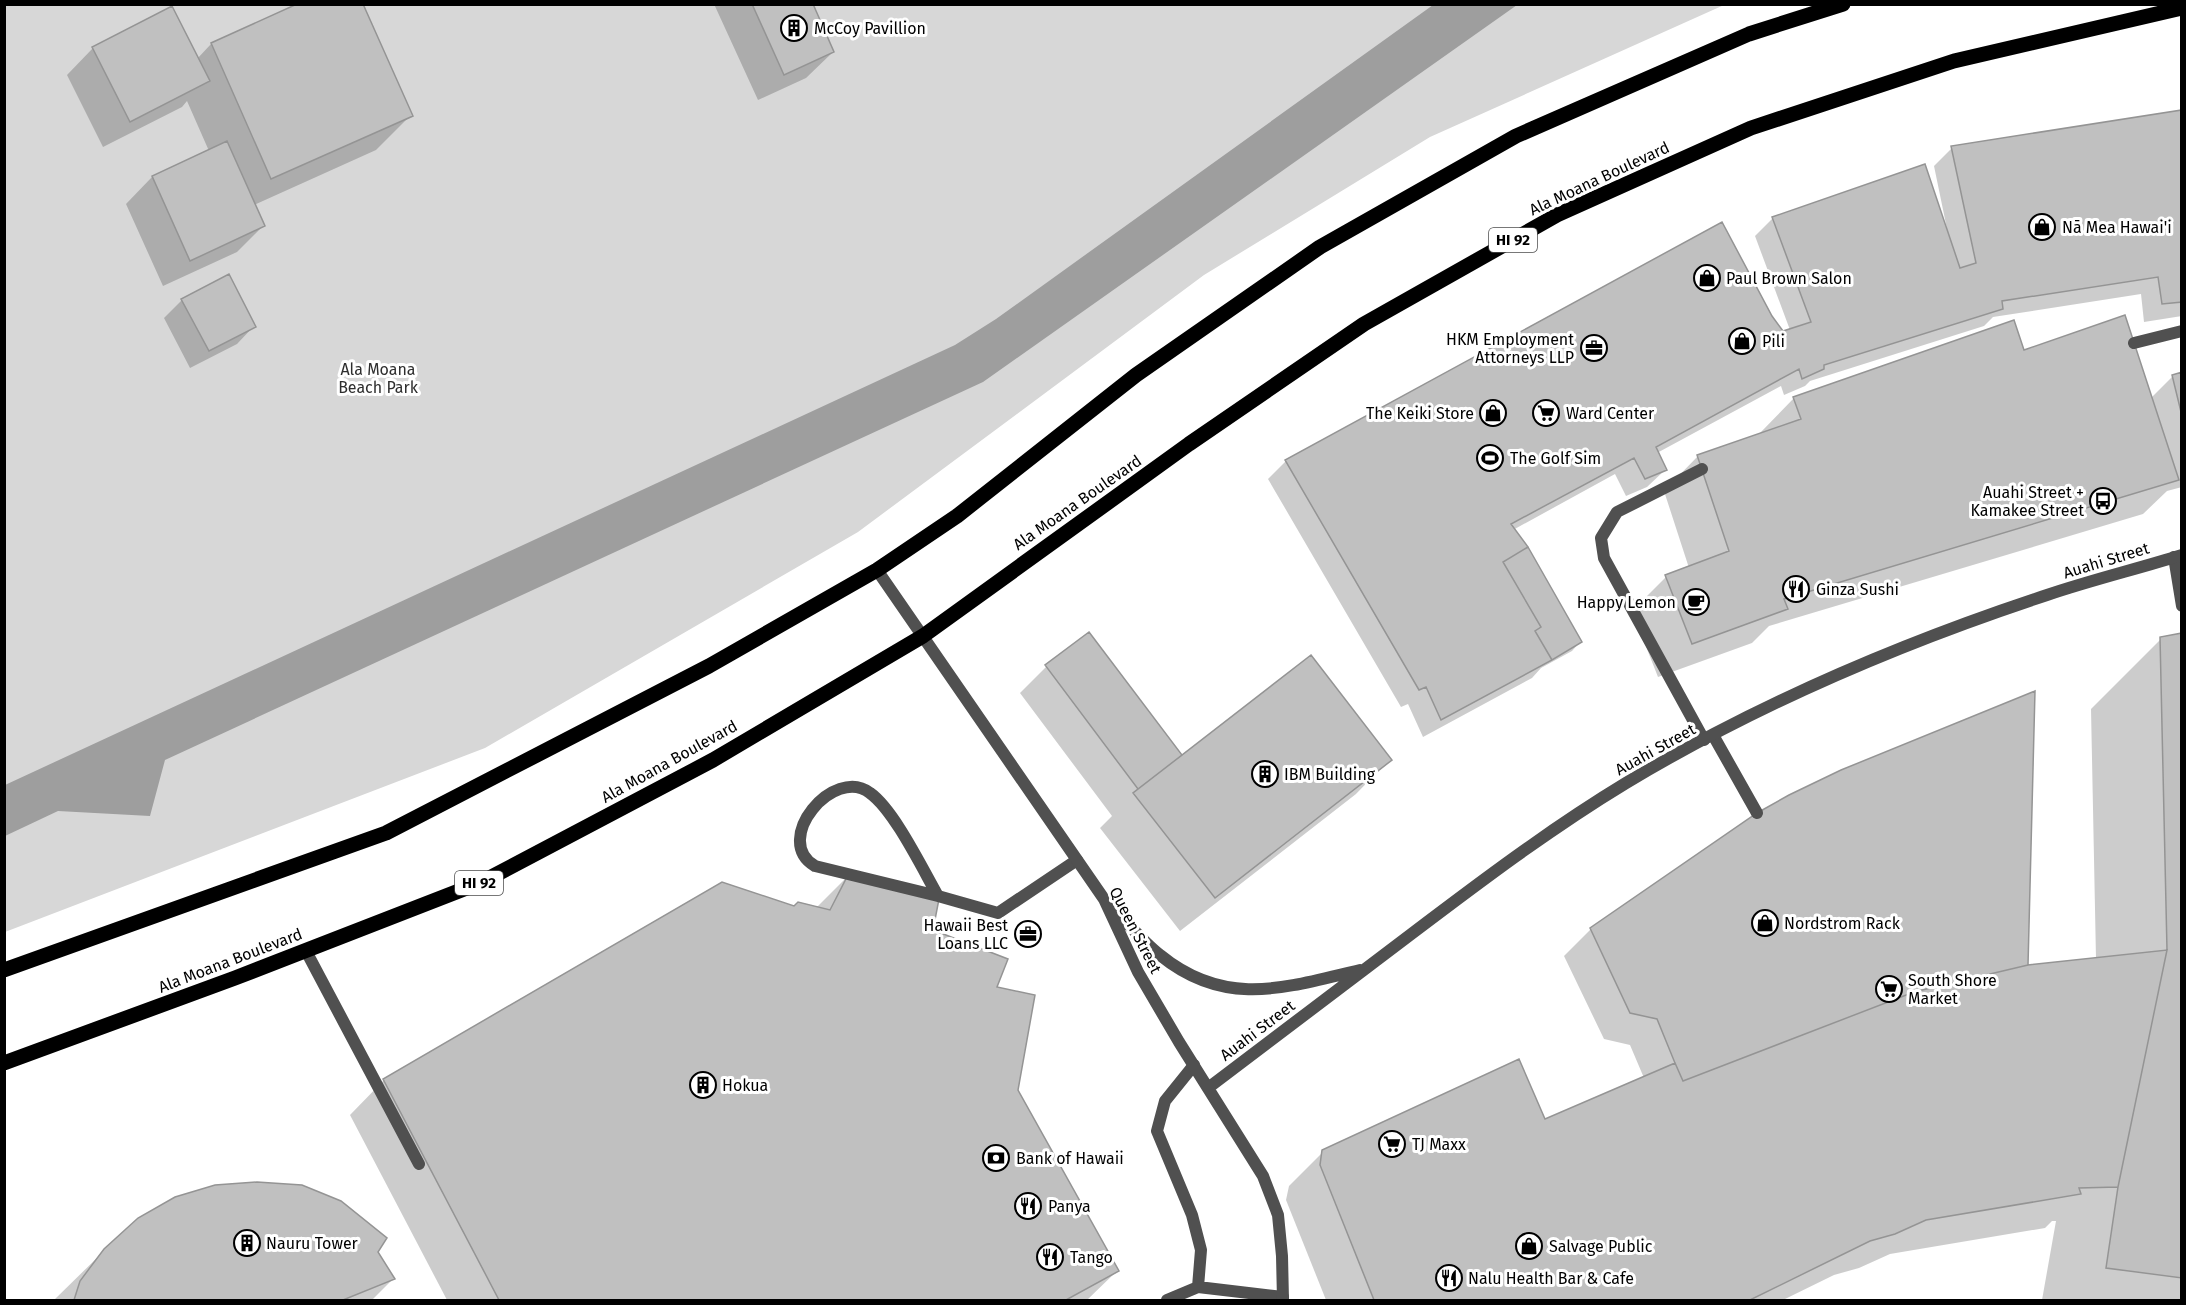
<svg xmlns="http://www.w3.org/2000/svg" width="2186" height="1305" font-family="'Fira Sans',sans-serif">
	<style>
		.green { fill: #d7d7d7 }
		.water { fill: #9e9e9e }
		.shadow { fill: #0003 }
		.building { fill: #c0c0c0; stroke: #949494; stroke-width: 1.5 }
		.lines { fill: none; stroke-linecap: round; stroke-linejoin: round }
		.service { stroke: #505050; stroke-width: 12 }
		.tertiary { stroke: #505050; stroke-width: 12 }
		.primary { stroke: #000; stroke-width: 15 }
		.labels { text-anchor: middle; stroke-width: 6; stroke-linejoin: round; paint-order: stroke }
		.shield { fill: #fff; stroke: #4c4c4c; stroke-width: 1.5 }
		.shield-label { font-size: 15px; font-weight: bold; fill: #000 }
		.poi-label { font-size: 16px; fill: #000; stroke: #fff; text-anchor: start }
		.street-label { font-size: 16px; fill: #000; stroke: #fff }
		.park-label { font-size: 16px; fill: #2e2e2e; stroke: #fff }
	</style>
	<rect width="100%" height="100%" fill="#fff"/>
	<path class="green" d="M5 5H1724L1430 137 1204 275 858 532 485 748 5 932Z"/>
	<path class="water" d="M1433 5H1517L983 382 165 760 150 816 58 811 5 836V785L955 345 996 319Z"/>
	<path class="shadow" d="M300 4 411 115 376 150 254 205 263 226 237 252 163 286 126 204 152 177 209 151 187 101 182 107 103 147 67 75 93 48 197 59 211 44Z
		M714 4H812L833 52 806 78 758 100Z
		M2182 111V316L2144 322 2141 294 1993 317 1984 326 1810 381 1805 386 1784 395 1781 386 1657 453 1665 470 1647 487 1626 496 1615 474 1513 530 1580 642 1572 651 1541 668 1532 678 1423 737 1408 704 1401 707 1268 479 1286 461 1721 224 1770 317 1783 332 1790 330 1755 236 1773 218 1945 229H1947L1934 166 1952 148Z
		M182 300 254 326 237 344 190 368 164 318Z
		M2023 352 2151 398 2173 376 2182 374V487L2167 491 2143 514 1769 626 1752 643 1658 677 1632 611 1666 577 1689 568 1664 491 1698 456 1760 435V433L1794 398Z
		M1089 634 1177 761 1390 759 1356 794 1180 931 1100 828 1112 816 1020 693 1046 667Z
		M2182 635V1300H2042L2056 1221H2052L2045 1228 1890 1254 1859 1268 1834 1275 1783 1300H1326L1286 1200 1289 1186 1323 1152 1544 1121 1644 1078 1630 1045 1604 1039 1564 956 1591 929 2027 967 2096 959 2091 709 2161 639Z
		M848 876 931 931 995 988 1017 1091 1117 1271 1087 1300H447L350 1115 384 1080 794 908H816Z
		M105 1250 376 1252 393 1279 372 1300H54Z"/>
	<path class="building" d="M297 4H363L413 116 271 179 211 43Z
		M752 4H813L834 52 784 75Z
		M172 6 210 81 130 122 92 47Z
		M2182 110V302L2162 304 2158 277 2002 301 2003 309 1824 365V369L1802 379 1799 369 1656 447 1667 470 1645 479 1634 458 1511 524 1528 547 1503 562 1541 627 1535 631 1552 660 1441 720 1426 687 1419 690 1285 460 1722 222 1772 316 1783 331 1811 322 1772 217 1925 164 1960 268 1976 263 1951 146Z
		M227 141 265 226 190 261 152 176Z
		M229 274 256 327 209 351 181 299Z
		M2125 315 2179 480 1784 599 1788 609 1692 644 1665 575 1729 551 1697 455 1801 419 1793 397 2014 320 2024 350Z
		M2182 372V416L2172 375Z
		M1528 547 1582 642 1552 660 1535 631 1541 627 1503 562Z
		M1089 632 1182 755 1138 789 1045 665Z
		M2182 633V1278L2106 1268 2118 1187 2167 950 2160 637Z
		M1311 655 1392 760 1215 898 1133 793Z
		M2035 691 2028 965 2167 950 2118 1187 2079 1188 2081 1194 1926 1220 1895 1234 1870 1241 1750 1300H1374L1320 1165 1322 1150 1519 1059 1545 1119 1675 1063 1657 1019 1630 1013 1590 928 1757 813 1789 795 1841 770Z
		M848 875 939 899 933 930 1008 959 997 987 1035 995 1018 1090 1119 1271 1066 1300H499L383 1079 722 882 794 906 798 902 830 910Z
		M2167 950 2118 1187 2079 1188 2081 1194 1926 1220 1895 1234 1870 1241 1750 1300H1374L1320 1165 1322 1150 1519 1059 1545 1119 1675 1063 1683 1081 1914 992 2028 965Z
		M257 1182 302 1185 341 1201 387 1238 378 1252 395 1279 343 1300H74L80 1281 104 1249 138 1218 175 1197 215 1185Z"/>
	<g class="lines">
		<path class="service" d="M2134 343 2182 331
			M1702 469 1617 512 1601 538 1604 558 1704 740
			M2174 557 2182 606
			M1713 735 1757 813
			M938 896C922 868 894 810 870 793 834 765 771 840 815 866L938 896 998 913 1077 860
			M306 951 419 1164
			M1194 1065 1165 1101 1157 1131 1192 1215 1201 1250 1198 1287
			M1167 1300 1198 1287 1283 1297"/>
		<path class="tertiary" d="M877 570 1104 899 1138 972 1179 1042 1263 1176 1278 1215 1282 1256 1283 1300
			M1111 906C1127 922 1142 941 1160 955 1226 1009 1287 987 1360 970
			M1208 1088C1275 1037 1343 986 1410 935 1480 882 1550 829 1626 783 1758 704 1901 643 2047 595 2091 580 2137 569 2182 555"/>
		<path class="primary" d="M4 970 386 833 709 666 877 570 957 516 1136 375 1320 247 1516 136 1749 34 1843 4
			M4 1063 235 978 482 882 713 760 923 636 1189 444 1364 324 1557 215 1751 128 1954 61 2182 8"/>
	</g>
	<defs>
		<symbol id="building-ring" viewBox="-11 -11 22 22"><circle r="9.5" fill="#fff" stroke="#000" stroke-width="1.5"/><path d="M-4-6H4V6H1V3H-1V6H-4ZM-2.5-4.3h1.7v1.8h-1.7ZM.8-4.3h1.7v1.8H.8ZM-2.5-1h1.7V.8h-1.7ZM.8-1h1.7V.8H.8Z" fill="#000"/></symbol>
		<symbol id="shop-ring" viewBox="-11 -11 22 22"><circle r="9.5" fill="#fff" stroke="#000" stroke-width="1.5"/><path d="M-5-2.5h2.3a2.7 3.5 0 0 1 5.4 0H5L5.5 6h-11ZM-1.5-2.5h3a1.5 2.3 0 0 0-3 0Z" fill="#000"/></symbol>
		<symbol id="office-ring" viewBox="-11 -11 22 22"><circle r="9.5" fill="#fff" stroke="#000" stroke-width="1.5"/><path d="M-6-3h4V-5.5h4V-3h4V5H-6ZM-1-4.5V-3h2v-1.5ZM-6 0V1H6V0Z" fill="#000"/></symbol>
		<symbol id="supermarket-ring" viewBox="-11 -11 22 22"><circle r="9.5" fill="#fff" stroke="#000" stroke-width="1.5"/><path d="M-6-5.5h2.5l.6 2H6L4.5 2H-2.5L-4.4-4H-6ZM-1.5 3.2a1.3 1.3 0 1 0 .1 0ZM3 3.2a1.3 1.3 0 1 0 .1 0Z" fill="#000"/></symbol>
		<symbol id="stadium-ring" viewBox="-11 -11 22 22"><circle r="9.5" fill="#fff" stroke="#000" stroke-width="1.5"/><path d="M0-5a6.5 5 0 1 0 0 10a6.5 5 0 1 0 0-10ZM-3.5-1.8h7v3.6h-7Z" fill="#000"/></symbol>
		<symbol id="bus-ring" viewBox="-11 -11 22 22"><circle r="9.5" fill="#fff" stroke="#000" stroke-width="1.5"/><path d="M-5-6H5V4H4V6H2V4H-2V6H-4V4H-5ZM-3.5-4V0h7V-4ZM-3.5 1.2v1.5H-2V1.2ZM2 1.2v1.5H3.5V1.2Z" fill="#000"/></symbol>
		<symbol id="restaurant-ring" viewBox="-11 -11 22 22"><circle r="9.5" fill="#fff" stroke="#000" stroke-width="1.5"/><path d="M-5-6h1v4h1v-4h1v4h1v-4h1v5L-1.5 .5V6h-2V.5L-5-1ZM5-6V6H3V1.5H1.5Q1.5-4 5-6Z" fill="#000"/></symbol>
		<symbol id="cafe-ring" viewBox="-11 -11 22 22"><circle r="9.5" fill="#fff" stroke="#000" stroke-width="1.5"/><path d="M-5.5-4.5H6V0H3Q3 3.5 0 3.5H-2.5Q-5.5 3.5-5.5 0ZM3-3.2v2h1.7v-2ZM-6 4.5H4V6H-6Z" fill="#000"/></symbol>
		<symbol id="bank-ring" viewBox="-11 -11 22 22"><circle r="9.5" fill="#fff" stroke="#000" stroke-width="1.5"/><path d="M-6-4H6V4H-6ZM0-2.3a2.3 2.3 0 1 0 0 4.6a2.3 2.3 0 1 0 0-4.6Z" fill="#000"/></symbol>
	</defs>
	<g fill-rule="evenodd">
		<use href="#building-ring" x="779" y="13" width="30" height="30"/>
		<use href="#shop-ring" x="2027" y="212" width="30" height="30"/>
		<use href="#shop-ring" x="1692" y="263" width="30" height="30"/>
		<use href="#shop-ring" x="1727" y="326" width="30" height="30"/>
		<use href="#office-ring" x="1579" y="333" width="30" height="30"/>
		<use href="#shop-ring" x="1478" y="398" width="30" height="30"/>
		<use href="#supermarket-ring" x="1531" y="398" width="30" height="30"/>
		<use href="#stadium-ring" x="1475" y="443" width="30" height="30"/>
		<use href="#bus-ring" x="2088" y="486" width="30" height="30"/>
		<use href="#restaurant-ring" x="1781" y="574" width="30" height="30"/>
		<use href="#cafe-ring" x="1681" y="587" width="30" height="30"/>
		<use href="#building-ring" x="1250" y="759" width="30" height="30"/>
		<use href="#shop-ring" x="1750" y="908" width="30" height="30"/>
		<use href="#office-ring" x="1013" y="919" width="30" height="30"/>
		<use href="#supermarket-ring" x="1874" y="974" width="30" height="30"/>
		<use href="#building-ring" x="688" y="1070" width="30" height="30"/>
		<use href="#supermarket-ring" x="1377" y="1129" width="30" height="30"/>
		<use href="#bank-ring" x="981" y="1143" width="30" height="30"/>
		<use href="#restaurant-ring" x="1013" y="1191" width="30" height="30"/>
		<use href="#building-ring" x="232" y="1228" width="30" height="30"/>
		<use href="#shop-ring" x="1514" y="1231" width="30" height="30"/>
		<use href="#restaurant-ring" x="1035" y="1242" width="30" height="30"/>
		<use href="#restaurant-ring" x="1434" y="1263" width="30" height="30"/>
	</g>
	<g class="labels">
		<g class="shield">
			<rect x="1489" y="228" width="48" height="24" rx="4.5"/>
			<rect x="455" y="871" width="48" height="24" rx="4.5"/>
		</g>
		<g class="shield-label">
			<text x="1513" y="245">HI 92</text>
			<text x="479" y="888">HI 92</text>
		</g>
		<g class="poi-label">
			<text x="814" y="34">McCoy Pavillion</text>
			<text x="2062" y="233">Nā Mea Hawai'i</text>
			<text x="1726" y="284">Paul Brown Salon</text>
			<text x="1574" y="345" text-anchor="end">HKM Employment<tspan x="1574" dy="18">Attorneys LLP</tspan></text>
			<text x="1762" y="347">Pili</text>
			<text x="1474" y="419" text-anchor="end">The Keiki Store</text>
			<text x="1566" y="419">Ward Center</text>
			<text x="1510" y="464">The Golf Sim</text>
			<text x="2084" y="498" text-anchor="end">Auahi Street +<tspan x="2084" dy="18">Kamakee Street</tspan></text>
			<text x="1816" y="595">Ginza Sushi</text>
			<text x="1676" y="608" text-anchor="end">Happy Lemon</text>
			<text x="1284" y="780">IBM Building</text>
			<text x="1784" y="929">Nordstrom Rack</text>
			<text x="1008" y="931" text-anchor="end">Hawaii Best<tspan x="1008" dy="18">Loans LLC</tspan></text>
			<text x="1908" y="986">South Shore<tspan x="1908" dy="18">Market</tspan></text>
			<text x="722" y="1091">Hokua</text>
			<text x="1412" y="1150">TJ Maxx</text>
			<text x="1016" y="1164">Bank of Hawaii</text>
			<text x="1048" y="1212">Panya</text>
			<text x="266" y="1249">Nauru Tower</text>
			<text x="1549" y="1252">Salvage Public</text>
			<text x="1070" y="1263">Tango</text>
			<text x="1468" y="1284">Nalu Health Bar &amp; Cafe</text>
		</g>
		<g class="street-label">
			<text transform="translate(1599 178) rotate(-25)" y="6">Ala Moana Boulevard</text>
			<text transform="translate(1077 502) rotate(-35)" y="6">Ala Moana Boulevard</text>
			<text transform="translate(2106 560) rotate(-17)" y="6">Auahi Street</text>
			<text transform="translate(1655 749) rotate(-29)" y="6">Auahi Street</text>
			<text transform="translate(669 761) rotate(-29)" y="6">Ala Moana Boulevard</text>
			<text transform="translate(1136 930) rotate(63)" y="6">Queen Street</text>
			<text transform="translate(230 960) rotate(-21)" y="6">Ala Moana Boulevard</text>
			<text transform="translate(1257 1030) rotate(-37)" y="6">Auahi Street</text>
		</g>
		<g class="park-label">
			<text x="378" y="375">Ala Moana<tspan x="378" dy="18">Beach Park</tspan></text>
		</g>
	</g>
	<rect width="2186" height="1305" fill="none" stroke="#000000" stroke-width="12"/>
</svg>
